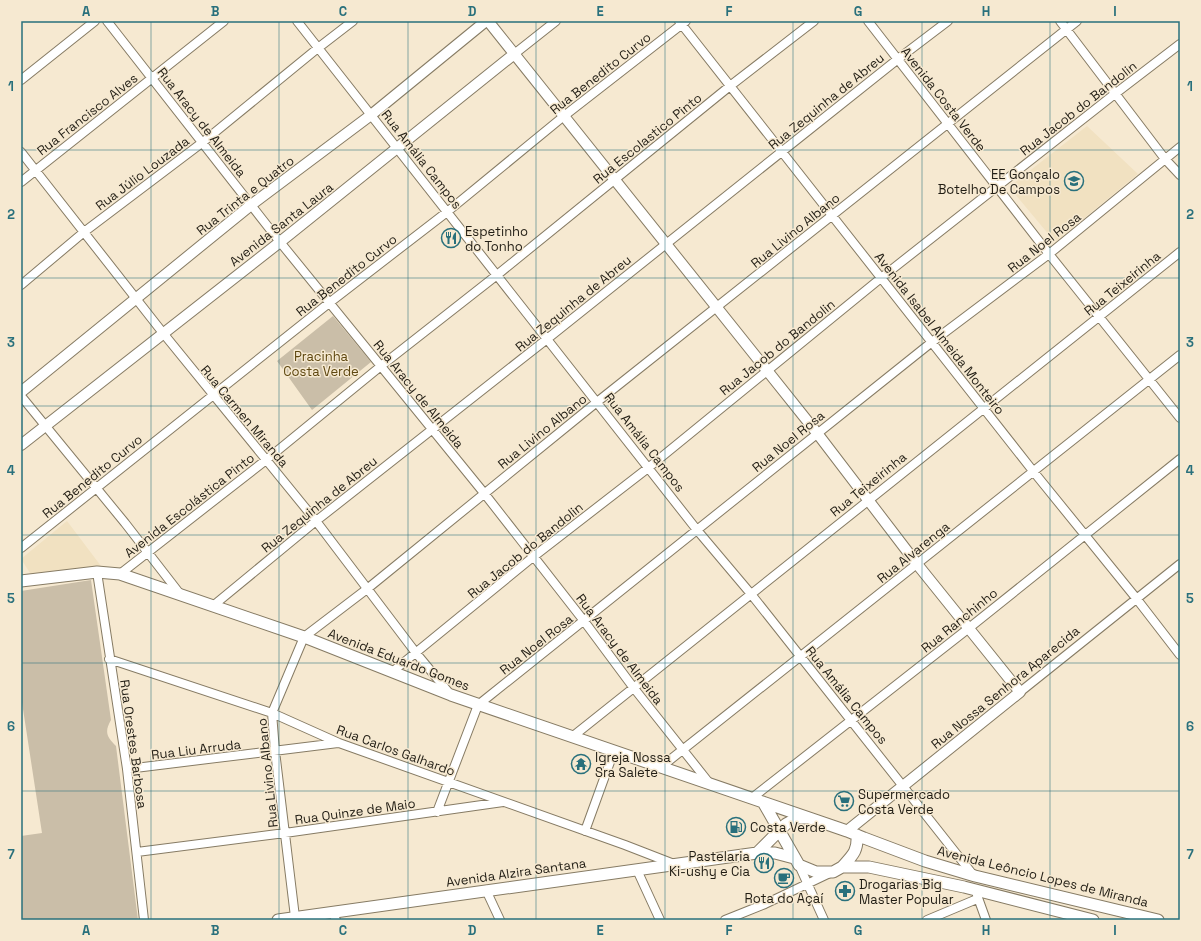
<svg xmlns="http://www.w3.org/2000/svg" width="1201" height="941" font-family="'Space Grotesk',sans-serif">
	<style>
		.built { fill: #f1e1c1 }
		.green { fill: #cabea8 }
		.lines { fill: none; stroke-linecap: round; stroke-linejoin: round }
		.minor-casing { stroke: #867b64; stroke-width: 10 }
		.tertiary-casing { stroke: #867b64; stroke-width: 12 }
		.secondary-casing { stroke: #867b64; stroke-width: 13 }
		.minor { stroke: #fff; stroke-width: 8 }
		.tertiary { stroke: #fff; stroke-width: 10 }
		.secondary { stroke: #fff; stroke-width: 11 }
		.grid { fill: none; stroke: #29707c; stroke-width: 1; stroke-opacity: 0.55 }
		.labels { text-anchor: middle; stroke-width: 3; stroke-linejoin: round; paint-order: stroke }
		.street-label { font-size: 13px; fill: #211d14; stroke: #f6e9d1 }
		.poi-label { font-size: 13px; fill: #211d14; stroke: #f6e9d1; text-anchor: start }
		.park-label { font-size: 13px; fill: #5e4710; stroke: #f6e9d1 }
		.neatline { fill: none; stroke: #29707c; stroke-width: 1.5 }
		.grid-label { font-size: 13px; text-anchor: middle; font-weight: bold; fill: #29707c }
	</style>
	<rect width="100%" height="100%" fill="#f6e9d1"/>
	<path class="built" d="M1087 126 1138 174 1055 242 1009 187Z
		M67 521 101 566 32 576 21 559Z"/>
	<path class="green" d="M333 316 371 362 312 410 277 361Z
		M91 580 111 720C104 732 107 737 116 746L138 920H21V836L42 833 21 696V591Z"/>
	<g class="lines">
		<defs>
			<path id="minor" d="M107 21 280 242 484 493 584 621 633 687 710 784
				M297 21 697 530 751 594 974 876
				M679 21 1033 471 1136 598 1180 655
				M868 21 1049 254 1180 418
				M1060 21 1165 159 1180 175
				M513 55 556 21
				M21 80 95 21
				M21 152 163 333 316 521 416 653 450 694
				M21 182 224 21
				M21 285 84 232 203 142 318 48 353 21
				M21 396 125 523 180 594
				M21 548 329 303 447 212 564 116 686 21
				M97 572 127 769 144 920
				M120 574 266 460 381 366 497 275 730 86 814 21
				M214 605 316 521 547 339 898 59 948 21
				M109 659 272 713 339 743 625 845 674 864
				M392 672 533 557 648 468 881 278 1116 93 1180 44
				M1020 692 1180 564
				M572 737 1180 252
				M661 767 1180 355
				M127 769 338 743
				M752 798 969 628 1180 459
				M437 812 478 705 932 342 1049 254 1180 147
				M585 831 614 751
				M137 852 285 833 503 802
				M799 865 824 920
				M637 870 660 920
				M486 890 500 920
				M977 895 986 920
				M333 913 336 920
				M295 917 275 751 272 713 304 637 367 589 597 402 1077 21
				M725 920 765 904 830 873
				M927 920 977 899"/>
			<path id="tertiary" d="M488 21 817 433 917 564 1020 692 847 831
				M21 392 251 205 371 115 486 21
				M21 445 280 242 513 55"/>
			<path id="secondary" d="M21 581 97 572 120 574 304 637 451 695 847 831 864 838 925 861 975 876 1158 920
				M763 802 799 865 816 872H833L842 867H869L964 887 1093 920
				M757 853 786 824 797 818H805
				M842 867C853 855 858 851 857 835
				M278 920 757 853H775L794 858"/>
		</defs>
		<use href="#minor" class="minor-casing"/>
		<use href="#tertiary" class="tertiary-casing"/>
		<use href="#secondary" class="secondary-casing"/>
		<use href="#minor" class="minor"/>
		<use href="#tertiary" class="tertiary"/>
		<use href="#secondary" class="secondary"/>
	</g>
	<path class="grid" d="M151 21V920M279 21V920M408 21V920M536 21V920M665 21V920M793 21V920M922 21V920M1050 21V920M21 150H1180M21 278H1180M21 406H1180M21 535H1180M21 663H1180M21 791H1180"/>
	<defs>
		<symbol id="school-ring" viewBox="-11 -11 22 22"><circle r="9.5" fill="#f6e9d1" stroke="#29707c" stroke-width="1.5"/><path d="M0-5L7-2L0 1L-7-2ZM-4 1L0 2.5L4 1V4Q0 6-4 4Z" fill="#29707c"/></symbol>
		<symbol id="restaurant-ring" viewBox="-11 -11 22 22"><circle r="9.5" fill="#f6e9d1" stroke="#29707c" stroke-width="1.5"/><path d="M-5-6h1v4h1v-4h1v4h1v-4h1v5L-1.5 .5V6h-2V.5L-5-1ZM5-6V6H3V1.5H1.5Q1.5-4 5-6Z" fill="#29707c"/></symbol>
		<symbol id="temple-ring" viewBox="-11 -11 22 22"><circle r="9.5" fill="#f6e9d1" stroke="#29707c" stroke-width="1.5"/><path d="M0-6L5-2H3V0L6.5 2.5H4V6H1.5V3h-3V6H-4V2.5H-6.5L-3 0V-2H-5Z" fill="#29707c"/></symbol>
		<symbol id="supermarket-ring" viewBox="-11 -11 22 22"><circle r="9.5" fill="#f6e9d1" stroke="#29707c" stroke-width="1.5"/><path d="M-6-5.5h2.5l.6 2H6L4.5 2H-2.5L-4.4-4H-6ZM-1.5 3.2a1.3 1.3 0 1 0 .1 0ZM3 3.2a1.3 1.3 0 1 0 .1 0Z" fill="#29707c"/></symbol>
		<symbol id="fuel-ring" viewBox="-11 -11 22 22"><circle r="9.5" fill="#f6e9d1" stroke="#29707c" stroke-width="1.5"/><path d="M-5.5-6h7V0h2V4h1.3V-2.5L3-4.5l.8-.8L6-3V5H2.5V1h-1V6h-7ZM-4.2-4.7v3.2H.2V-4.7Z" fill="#29707c"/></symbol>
		<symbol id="cafe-ring" viewBox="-11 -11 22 22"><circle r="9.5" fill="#f6e9d1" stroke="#29707c" stroke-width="1.5"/><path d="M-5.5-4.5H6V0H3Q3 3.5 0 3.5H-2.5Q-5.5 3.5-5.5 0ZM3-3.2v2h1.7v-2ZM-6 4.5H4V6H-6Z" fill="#29707c"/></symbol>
		<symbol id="pharmacy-ring" viewBox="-11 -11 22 22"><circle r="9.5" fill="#f6e9d1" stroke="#29707c" stroke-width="1.5"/><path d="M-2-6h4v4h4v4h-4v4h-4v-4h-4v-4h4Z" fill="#29707c"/></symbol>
	</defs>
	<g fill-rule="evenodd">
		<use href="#school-ring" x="1063" y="170" width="22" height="22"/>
		<use href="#restaurant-ring" x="440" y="227" width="22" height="22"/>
		<use href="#temple-ring" x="570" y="753" width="22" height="22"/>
		<use href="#supermarket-ring" x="833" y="790" width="22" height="22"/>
		<use href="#fuel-ring" x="725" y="816" width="22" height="22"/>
		<use href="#restaurant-ring" x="753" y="852" width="22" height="22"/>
		<use href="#cafe-ring" x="773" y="867" width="22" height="22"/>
		<use href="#pharmacy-ring" x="834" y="880" width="22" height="22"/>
	</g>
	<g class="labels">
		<g class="street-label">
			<text transform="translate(600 73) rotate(-38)" y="5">Rua Benedito Curvo</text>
			<text transform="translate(944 99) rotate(52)" y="5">Avenida Costa Verde</text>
			<text transform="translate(826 101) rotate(-39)" y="5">Rua Zequinha de Abreu</text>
			<text transform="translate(1078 108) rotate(-38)" y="5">Rua Jacob do Bandolin</text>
			<text transform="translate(87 114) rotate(-38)" y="5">Rua Francisco Alves</text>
			<text transform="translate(202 122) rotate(52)" y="5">Rua Aracy de Almeida</text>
			<text transform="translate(647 138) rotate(-39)" y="5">Rua Escolastico Pinto</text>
			<text transform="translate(422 159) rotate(52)" y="5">Rua Amália Campos</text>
			<text transform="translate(142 173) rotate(-37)" y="5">Rua Júlio Louzada</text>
			<text transform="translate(245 195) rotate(-38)" y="5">Rua Trinta e Quatro</text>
			<text transform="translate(281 224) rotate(-38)" y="5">Avenida Santa Laura</text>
			<text transform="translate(795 230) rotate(-39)" y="5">Rua Livino Albano</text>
			<text transform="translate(1044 242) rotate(-38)" y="5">Rua Noel Rosa</text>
			<text transform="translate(346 275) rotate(-38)" y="5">Rua Benedito Curvo</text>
			<text transform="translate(1122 283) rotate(-39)" y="5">Rua Teixeirinha</text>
			<text transform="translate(573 303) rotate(-39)" y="5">Rua Zequinha de Abreu</text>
			<text transform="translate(940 333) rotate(52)" y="5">Avenida Isabel Almeida Monteiro</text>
			<text transform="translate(777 347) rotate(-39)" y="5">Rua Jacob do Bandolin</text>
			<text transform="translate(419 394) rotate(51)" y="5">Rua Aracy de Almeida</text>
			<text transform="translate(245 416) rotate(50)" y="5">Rua Carmen Miranda</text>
			<text transform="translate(542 431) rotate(-39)" y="5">Rua Livino Albano</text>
			<text transform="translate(788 441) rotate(-39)" y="5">Rua Noel Rosa</text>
			<text transform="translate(645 442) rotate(52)" y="5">Rua Amália Campos</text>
			<text transform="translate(92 476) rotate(-39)" y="5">Rua Benedito Curvo</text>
			<text transform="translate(868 484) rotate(-39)" y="5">Rua Teixeirinha</text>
			<text transform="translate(319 504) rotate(-39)" y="5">Rua Zequinha de Abreu</text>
			<text transform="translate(189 505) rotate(-38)" y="5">Avenida Escolástica Pinto</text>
			<text transform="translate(525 550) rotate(-39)" y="5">Rua Jacob do Bandolin</text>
			<text transform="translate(913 552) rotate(-39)" y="5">Rua Alvarenga</text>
			<text transform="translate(959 620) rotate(-39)" y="5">Rua Ranchinho</text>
			<text transform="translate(536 644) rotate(-38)" y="5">Rua Noel Rosa</text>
			<text transform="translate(620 649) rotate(53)" y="5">Rua Aracy de Almeida</text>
			<text transform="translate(399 659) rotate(21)" y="5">Avenida Eduardo Gomes</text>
			<text transform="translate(1005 687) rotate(-39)" y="5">Rua Nossa Senhora Aparecida</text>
			<text transform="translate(847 695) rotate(51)" y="5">Rua Amália Campos</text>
			<text transform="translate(134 744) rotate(82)" y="5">Rua Orestes Barbosa</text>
			<text transform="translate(196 749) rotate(-7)" y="5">Rua Liu Arruda</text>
			<text transform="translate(396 750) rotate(20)" y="5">Rua Carlos Galhardo</text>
			<text transform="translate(267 773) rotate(-96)" y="5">Rua Livino Albano</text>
			<text transform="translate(355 811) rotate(-8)" y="5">Rua Quinze de Maio</text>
			<text transform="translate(516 872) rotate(-8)" y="5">Avenida Alzira Santana</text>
			<text transform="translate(1043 876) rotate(14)" y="5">Avenida Leôncio Lopes de Miranda</text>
		</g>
		<g class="poi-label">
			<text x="1060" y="179" text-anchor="end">EE Gonçalo<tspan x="1060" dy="15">Botelho De Campos</tspan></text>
			<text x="465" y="236">Espetinho<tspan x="465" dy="15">do Tonho</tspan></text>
			<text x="595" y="762">Igreja Nossa<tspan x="595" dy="15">Sra Salete</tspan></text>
			<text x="858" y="799">Supermercado<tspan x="858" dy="15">Costa Verde</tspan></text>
			<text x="750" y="832">Costa Verde</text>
			<text x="750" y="861" text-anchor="end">Pastelaria<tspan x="750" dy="15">Ki-ushy e Cia</tspan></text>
			<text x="859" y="889">Drogarias Big<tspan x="859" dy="15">Master Popular</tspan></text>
			<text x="784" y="903" text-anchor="middle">Rota do Açaí</text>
		</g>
		<g class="park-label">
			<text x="321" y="361">Pracinha<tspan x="321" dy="15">Costa Verde</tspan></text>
		</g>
	</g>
	<rect width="1201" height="941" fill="none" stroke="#f6e9d1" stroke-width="44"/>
	<rect x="22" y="22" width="1157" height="897" class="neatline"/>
	<g class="grid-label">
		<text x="86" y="16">A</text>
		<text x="215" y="16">B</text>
		<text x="343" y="16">C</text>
		<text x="472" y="16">D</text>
		<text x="600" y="16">E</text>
		<text x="729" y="16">F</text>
		<text x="858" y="16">G</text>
		<text x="986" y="16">H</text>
		<text x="1115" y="16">I</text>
		<text x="11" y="91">1</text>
		<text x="1190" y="91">1</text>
		<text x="11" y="219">2</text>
		<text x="1190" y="219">2</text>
		<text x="11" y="347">3</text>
		<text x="1190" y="347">3</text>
		<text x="11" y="475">4</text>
		<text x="1190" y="475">4</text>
		<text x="11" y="603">5</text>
		<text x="1190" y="603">5</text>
		<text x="11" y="731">6</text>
		<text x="1190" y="731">6</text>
		<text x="11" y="859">7</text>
		<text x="1190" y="859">7</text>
		<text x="86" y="935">A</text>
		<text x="215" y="935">B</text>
		<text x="343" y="935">C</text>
		<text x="472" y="935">D</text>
		<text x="600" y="935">E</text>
		<text x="729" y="935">F</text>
		<text x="858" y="935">G</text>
		<text x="986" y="935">H</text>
		<text x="1115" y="935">I</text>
	</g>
</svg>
